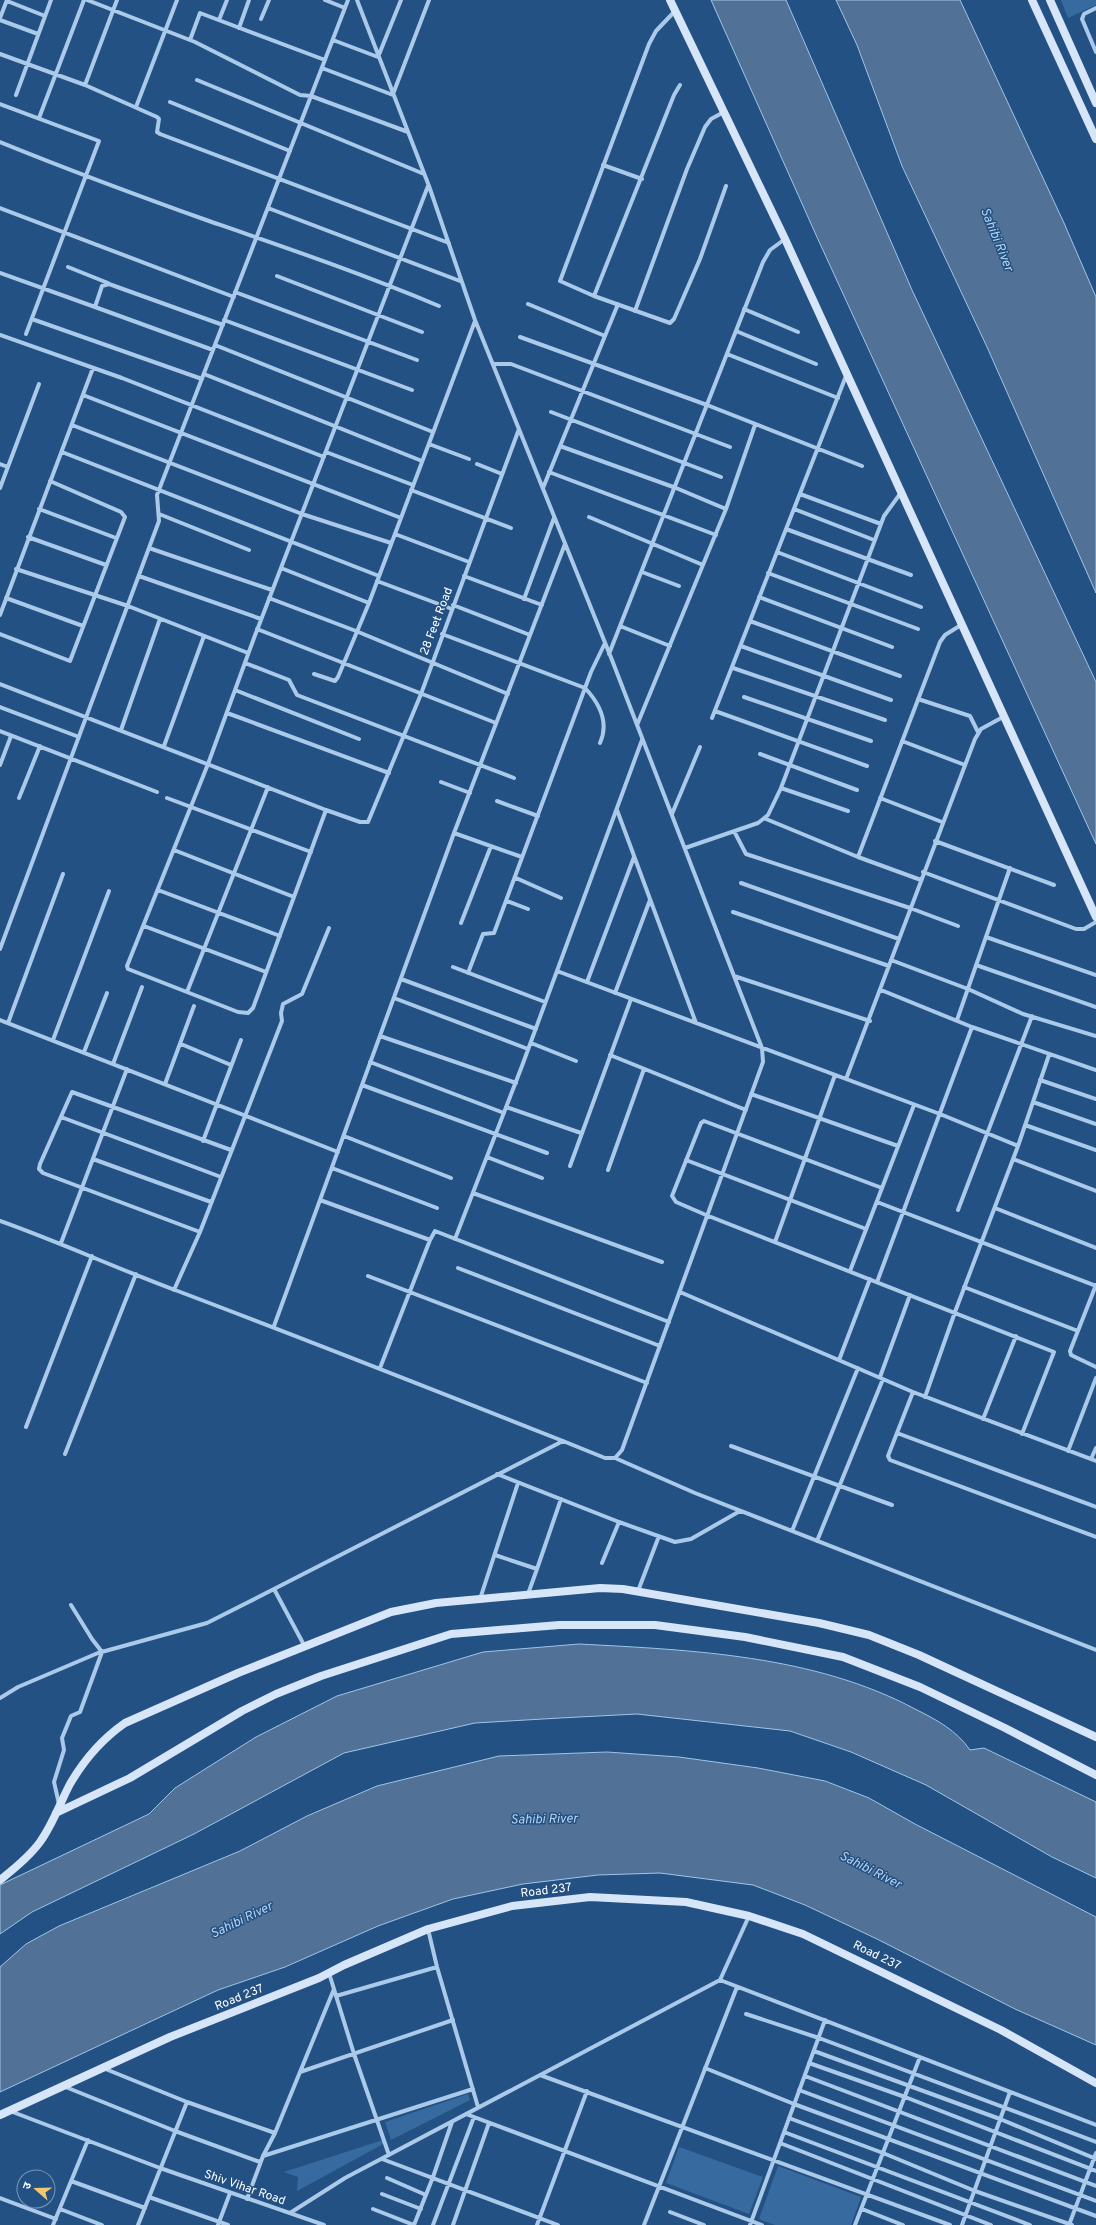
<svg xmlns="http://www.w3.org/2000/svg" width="1096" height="2225" font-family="Overpass,'Noto Sans Devanagari',sans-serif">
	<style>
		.green { fill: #376ba0 }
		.water { fill: #517296; stroke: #9fc5e9 }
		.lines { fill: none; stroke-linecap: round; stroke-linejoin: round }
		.street { stroke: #abc9e8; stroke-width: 4 }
		.secondary { stroke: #d6e5f7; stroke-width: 8 }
		.labels { text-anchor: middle; stroke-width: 3; stroke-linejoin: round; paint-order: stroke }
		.street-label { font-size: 12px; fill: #fff; stroke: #235183 }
		.water-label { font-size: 13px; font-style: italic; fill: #b7d3f0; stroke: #235183 }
	</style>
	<rect width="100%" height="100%" fill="#235183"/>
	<path class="green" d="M1061 0H1096V5L1068 18Z
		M468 2094 470 2100 391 2140 385 2122Z
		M383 2140 385 2143 297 2191 298 2177 284 2172Z
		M679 2147 763 2177 749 2214 666 2183Z
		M778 2166 861 2197 851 2225H775L759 2219Z"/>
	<path class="water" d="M711 0H786L912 290 1096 682V844L816 235Z
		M836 0H960L1064 223 1096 297V593L987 347 902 166 857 45Z
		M579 1644C692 1650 814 1655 915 1709 937 1720 956 1730 970 1750L984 1748 1096 1802V1878L1052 1857 926 1785 851 1752 790 1731 637 1714 560 1718 475 1723 344 1753 194 1834 32 1912 0 1934V1885L149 1814 175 1788 221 1759 256 1737 337 1696 483 1652Z
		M607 1752 679 1757 758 1768 825 1781 869 1798 915 1824 1096 1917V2045L1015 2009 877 1939 805 1905 753 1885 660 1873 598 1875 523 1884 453 1899 378 1926 285 1967 218 1990 0 2092V1967L26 1944 59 1926 240 1851 307 1816 377 1786 499 1756Z"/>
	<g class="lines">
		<path class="street" d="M87 0 195 42 300 95 311 96 408 132
			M325 0 345 8
			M7 1 45 16
			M1096 8 1084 14 1082 19 1096 52
			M675 11 656 31 649 44 560 281 594 296 670 323 674 319 700 259 726 186
			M0 18 7 0
			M261 19 269 0
			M0 20 38 34
			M219 20 227 0
			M239 28 249 0
			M190 40 200 13 325 60
			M333 40 378 57 401 0
			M0 54 85 85 117 0
			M322 68 393 95
			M197 80 424 174
			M85 85 157 117 159 119 157 132 160 134 449 243
			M393 94 429 0
			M16 95 51 0
			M170 102 290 151
			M0 104 99 141 26 334
			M136 107 177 0
			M39 118 84 0
			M0 142C69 170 139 196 209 221 287 248 363 274 439 306
			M603 165 642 179
			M0 208 234 297
			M268 208 460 281
			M68 267 108 283
			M0 273 95 307 102 286 109 284 223 325
			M277 276 422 332
			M235 292 417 360
			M594 296 674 95 680 85
			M528 304 605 336
			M95 307 213 350
			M744 309 798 332
			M635 311 687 169 705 127 711 119 724 112
			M32 319 202 379
			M224 320 412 390
			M736 331 816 364
			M0 335 122 378 324 457
			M520 337 707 405 862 466
			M215 345 433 432
			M727 354 838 398
			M493 364H511L730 447
			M204 374 422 461
			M83 395 401 518
			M551 412 721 477
			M72 425 302 514 391 543
			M429 444 469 459
			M560 446 676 488 726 509
			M62 452 379 576
			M326 452 413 485
			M0 464 8 467
			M477 464 502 474
			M549 472 716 535
			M0 488 39 384
			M543 488 618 304
			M411 490 511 528
			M800 494 881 524
			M39 509 116 538
			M794 509 874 540
			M159 514 249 550
			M589 517 703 565
			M786 529 911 575
			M395 534 469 562
			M28 537 106 565
			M149 548 272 590
			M777 552 921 607
			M281 568 369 603
			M16 569 128 606 248 653
			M642 572 679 586
			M768 573 918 629
			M139 576 261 619
			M464 576 542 605
			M377 581 452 609
			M759 597 892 647
			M6 598 83 626
			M269 598 356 631 508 694
			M524 599 554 518
			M453 605 530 635
			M0 615 93 368
			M750 621 900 676
			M620 626 670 646
			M257 629 496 723
			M0 634 70 661 125 517 121 512 50 481
			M442 634 585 688C600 704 609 723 600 743
			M741 646 891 700
			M609 654 763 262 770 250 785 239
			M245 663 289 680 297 695 514 778
			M733 668 885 720
			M314 674 335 681 338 677 369 603 475 321
			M0 684 326 810 360 822H368L421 694 519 429
			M235 690 359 739
			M744 697 871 741
			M918 699 970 716 978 732
			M0 707 79 737
			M715 711 867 766
			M227 713 389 773
			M712 718 846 376
			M637 725 726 509 755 425
			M121 730 160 619
			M0 731 157 792
			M902 741 965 765
			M164 746 204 636
			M760 754 857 790
			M0 765 11 736
			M441 782 470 793
			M781 788 848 811
			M19 798 40 746
			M167 798 311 852
			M880 798 942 822
			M497 801 538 816
			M326 810 253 1008 248 1013 238 1012 128 969 127 966 208 764 254 638 428 186
			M617 810 696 1023
			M672 814 700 747
			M766 819 858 857 921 880
			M734 831 746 854 910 908 958 926
			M454 833 522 857
			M935 841 1054 885
			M685 848 758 823 768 815 781 788 884 516 900 494
			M174 850 294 897
			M858 857 940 642 945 635 961 625
			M923 872 1076 929H1084L1096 922
			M516 878 561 898
			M741 883 899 939
			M158 890 280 936
			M507 901 528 909
			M733 912 889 966
			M461 923 491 846
			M144 926 266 972
			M986 937 1096 975
			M0 949 159 521 157 495 348 0
			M891 960 968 989 1023 1014 1096 1036
			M976 965 1096 1007
			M453 967 545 1002
			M557 971 940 1114 1018 1146
			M468 973 483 934 494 933 591 672 605 643
			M734 976 870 1021
			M401 979 536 1029
			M587 982 634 857
			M881 990 972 1027 1096 1070
			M187 992 268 787
			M615 993 650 900
			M394 998 528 1049
			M0 1020 338 1152
			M957 1020 1010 868
			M8 1023 63 874
			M380 1036 516 1083
			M53 1040 109 891
			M531 1043 576 1061
			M181 1044 231 1065
			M84 1052 107 993
			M610 1055 746 1110
			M370 1062 504 1113
			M113 1064 142 987
			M846 1079 975 739 981 729 1003 717
			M1040 1080 1096 1099
			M165 1084 194 1006
			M362 1085 547 1153
			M751 1094 898 1146
			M1033 1102 1096 1124
			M506 1107 581 1133
			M61 1117 221 1177
			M1025 1125 1096 1150
			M344 1136 451 1178
			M203 1141 241 1040
			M487 1157 542 1178
			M93 1159 211 1202
			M1013 1159 1096 1191
			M686 1160 866 1229
			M570 1166 631 999
			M332 1168 437 1208
			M608 1170 644 1069
			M882 1188 704 1121 701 1123 672 1196 676 1202 706 1215 1054 1352 1022 1434
			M473 1193 662 1262
			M320 1200 430 1240
			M877 1202 1096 1286
			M995 1208 1096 1248
			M958 1210 1032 1016
			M0 1221C59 1242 116 1268 175 1290 305 1339 434 1390 563 1441L605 1458H615L622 1450 763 1062 762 1048 734 976 612 660 475 320 429 186 357 0
			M200 1232 43 1173 39 1169 40 1164 72 1092 231 1150
			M455 1239 522 1066 642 740
			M775 1242 835 1075
			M61 1243 127 1069
			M458 1268 660 1346
			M850 1271 914 1105
			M368 1276 647 1383
			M877 1282 972 1027
			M1096 1285 1070 1351 1071 1355 1096 1367
			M964 1287 1078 1331
			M174 1290 200 1232 282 1021 281 1013 283 1004 302 994 329 928
			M680 1292 913 1392 1096 1461
			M274 1326 454 833 565 544
			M839 1360 870 1279
			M380 1368 430 1240 435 1231 669 1322
			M880 1377 910 1295
			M913 1392 888 1456 890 1460 1096 1537
			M925 1397 955 1312 1018 1146 1049 1055
			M983 1419 1016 1336
			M26 1427 92 1256
			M897 1433 1096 1507
			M731 1446 892 1505
			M1068 1451 1096 1378
			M65 1454 136 1274
			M615 1458 695 1493 1096 1650
			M1091 1459 1096 1448
			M497 1474 619 1522 675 1542 691 1539 740 1511
			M792 1531 858 1368
			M817 1541 883 1379
			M495 1555 537 1569 528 1594
			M602 1563 619 1522
			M537 1569 561 1499
			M274 1589 563 1441
			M638 1591 659 1536
			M480 1599 518 1483
			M0 1698 18 1687 98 1653 207 1623 274 1589 304 1645
			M59 1804 54 1782 64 1750 62 1738 71 1716 80 1712 102 1652 92 1639 71 1605
			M428 1929 437 1967 478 2107
			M329 1973 354 2054 389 2155
			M720 1980 1096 2125
			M336 1996 437 1967
			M746 2014 819 2038 1096 2142
			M814 2051 1000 2119 1096 2159
			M809 2063 905 2097 1096 2171
			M103 2068 187 2102 275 2133
			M705 2068 794 2104 1096 2216
			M300 2072 453 2020
			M540 2075 950 2225
			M805 2076 1096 2186
			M63 2086 175 2131 260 2162
			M799 2090 1096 2201
			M10 2111 160 2168 324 2225
			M466 2114 762 2225
			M789 2118 883 2153 975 2191 1072 2225
			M784 2132 1030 2225
			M780 2143 991 2225
			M263 2156 473 2089
			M382 2159 558 2225
			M387 2178 426 2195
			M71 2181 145 2208
			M382 2194 421 2209
			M149 2197 228 2225
			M0 2198 56 2219
			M247 2199 263 2156 275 2133 334 1989
			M60 2209 102 2225
			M373 2209 414 2225
			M862 2209 903 2225
			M670 2212 704 2225
			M290 2213 345 2178 720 1980 749 1916
			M53 2225 88 2140
			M138 2225 187 2102
			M218 2225 230 2193
			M414 2225 433 2177 452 2122
			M433 2225 474 2117
			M453 2225 489 2123
			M537 2225 587 2091
			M644 2225 737 1987
			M750 2225 825 2020
			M855 2225 920 2057
			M962 2225 1010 2092
			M1069 2225 1096 2153"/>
		<path class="secondary" d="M670 0 785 239 1096 917
			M1032 0 1096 139
			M1050 0 1096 103
			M56 1813 130 1778 242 1711 276 1694 321 1676 451 1634 559 1625H655L745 1637 843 1657 920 1687 1005 1728 1096 1775
			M0 1880C14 1869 30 1856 40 1842 53 1824 60 1803 70 1784 84 1760 102 1739 125 1723L238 1673 391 1612 436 1603 600 1588 623 1589 819 1623 869 1635 919 1655 1096 1737
			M0 2115 170 2037 319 1978 344 1965 428 1929 512 1906 590 1897 686 1902 749 1916 803 1934 1001 2030 1096 2083"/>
	</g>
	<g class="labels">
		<g class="street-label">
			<text transform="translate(436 621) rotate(-69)" y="4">28 Feet Road</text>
			<text transform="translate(546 1890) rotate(-7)" y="4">Road 237</text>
			<text transform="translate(877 1955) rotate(26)" y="4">Road 237</text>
			<text transform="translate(239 1997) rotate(-22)" y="4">Road 237</text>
			<text transform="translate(245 2187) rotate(19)" y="4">Shiv Vihar Road</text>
		</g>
		<g class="water-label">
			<text transform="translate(998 239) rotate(68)" y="5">Sahibi River</text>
			<text transform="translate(544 1818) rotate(-1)" y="5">Sahibi River</text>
			<text transform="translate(871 1869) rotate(27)" y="5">Sahibi River</text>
			<text transform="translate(241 1919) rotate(-26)" y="5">Sahibi River</text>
		</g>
	</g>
	<g transform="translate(36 2189) rotate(290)"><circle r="19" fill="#235183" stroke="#7b97b5"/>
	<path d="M0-3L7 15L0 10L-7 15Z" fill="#f3c76e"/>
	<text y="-6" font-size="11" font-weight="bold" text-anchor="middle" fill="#ffffff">उ</text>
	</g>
</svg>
